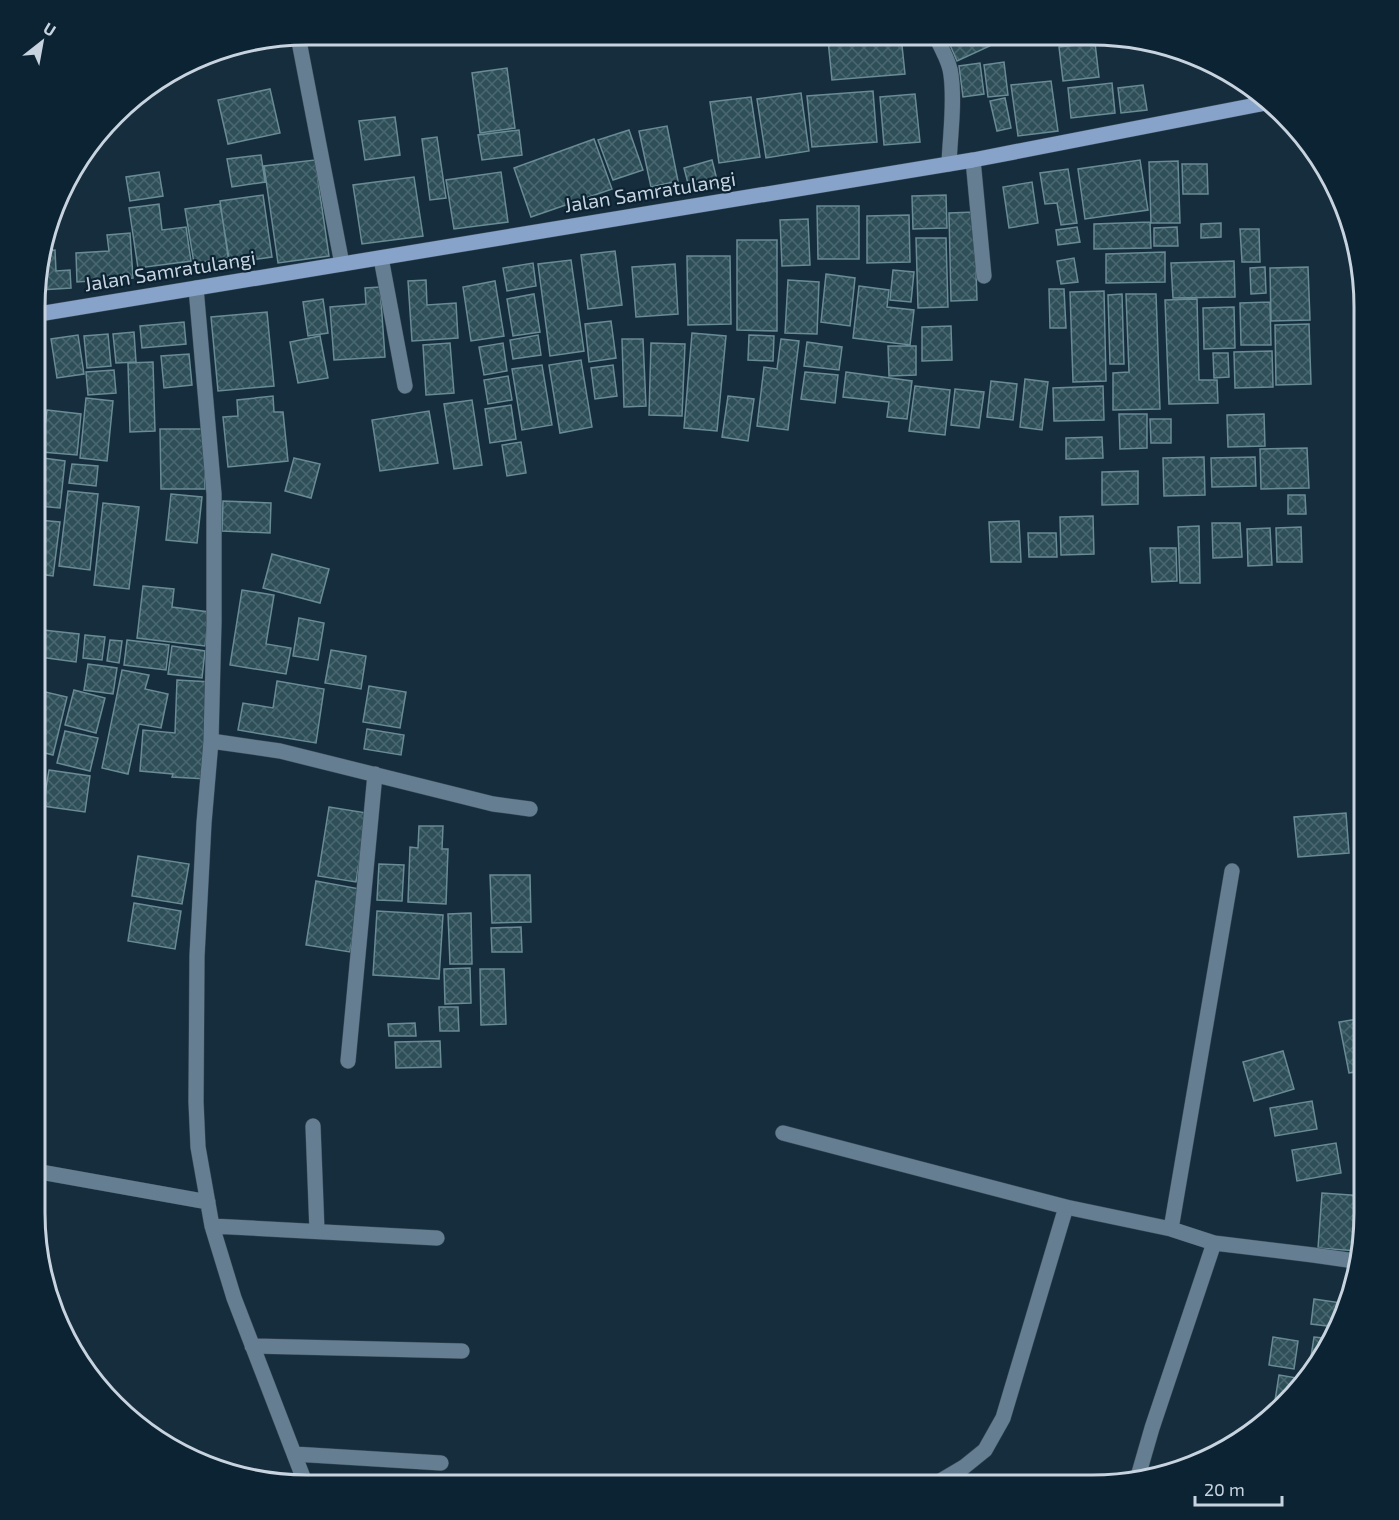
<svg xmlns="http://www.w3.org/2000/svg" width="1399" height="1520" font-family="'Exo 2',sans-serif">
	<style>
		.building { fill: url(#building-cross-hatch); stroke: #698b95; stroke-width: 1.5 }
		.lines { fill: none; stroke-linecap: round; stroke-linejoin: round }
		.minor-casing { stroke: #384a58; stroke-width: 16 }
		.major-casing { stroke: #384a58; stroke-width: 16 }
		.minor { stroke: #657e91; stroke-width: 15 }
		.major { stroke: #88a3c9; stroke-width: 15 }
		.labels { text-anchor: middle; stroke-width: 4.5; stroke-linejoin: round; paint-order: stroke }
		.street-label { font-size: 20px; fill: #c7d4df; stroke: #0c2333 }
		.rim { fill: none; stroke: #c7d4df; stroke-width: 3 }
	</style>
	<defs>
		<pattern id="building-cross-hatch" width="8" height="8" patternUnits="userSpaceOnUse" patternTransform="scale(1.5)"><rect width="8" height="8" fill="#2e4f58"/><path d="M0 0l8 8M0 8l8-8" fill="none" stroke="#4b6770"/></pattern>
	</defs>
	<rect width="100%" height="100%" fill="#162d3d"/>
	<path class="building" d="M875 36H901L905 74 832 80 828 40Z
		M946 36H988L992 45 957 61Z
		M1095 43 1099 77 1063 81 1059 47Z
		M1004 62 1008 95 988 97 984 65Z
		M980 63 984 94 963 97 959 66Z
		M507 68 515 128 480 133 472 73Z
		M1051 81 1058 131 1018 136 1011 85Z
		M1112 83 1115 113 1071 118 1068 88Z
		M1143 85 1147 110 1121 113 1118 88Z
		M270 89 280 133 228 144 218 100Z
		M873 91 877 142 812 147 807 96Z
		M801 93 809 151 766 158 757 99Z
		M915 94 920 142 884 145 880 97Z
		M751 97 760 157 719 163 710 102Z
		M1005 98 1011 128 997 131 990 101Z
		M395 117 400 155 365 160 359 121Z
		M667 126 678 181 651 187 639 131Z
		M519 130 522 155 482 160 478 135Z
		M629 130 643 170 613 180 598 140Z
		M437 137 446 198 430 200 422 139Z
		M594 139 612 189 531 217 514 168Z
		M261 155 265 182 232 187 227 159Z
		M315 160 329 256 278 263 264 166Z
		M712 160 718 184 690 191 684 168Z
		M1140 160 1148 210 1085 219 1078 169Z
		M1178 161 1180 223H1151L1149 162Z
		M1182 164H1207L1208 194H1183Z
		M1068 169 1077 223 1061 225 1057 203 1045 204 1040 173Z
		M159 172 163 196 130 201 126 177Z
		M501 172 508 222 454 229 446 180Z
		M414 177 423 236 362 244 353 185Z
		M1032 182 1038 223 1009 228 1003 187Z
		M263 195 272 257 229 263 220 201Z
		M946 195 947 228 913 229 912 196Z
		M159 204 162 230 186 227 191 261 138 268 129 208Z
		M220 204 229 258 194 263 185 209Z
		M817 206H859V259H818Z
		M974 212 977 300 951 301 949 213Z
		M909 215 910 262 867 263V216Z
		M808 219 810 265 782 266 780 220Z
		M1150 222 1151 248 1094 249V224Z
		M1221 223V237L1201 238V224Z
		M1077 227 1080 242 1058 245 1056 230Z
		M1177 227 1178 246H1154V228Z
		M1240 229H1259L1260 262H1242Z
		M130 233 133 278 77 282 76 253 109 251 107 235Z
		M916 238H946L948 307 918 308Z
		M737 240H777V331L737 330Z
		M55 250 56 271 70 270 71 288 40 290V254L41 251Z
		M615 251 622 305 588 309 581 255Z
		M1165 252V282L1106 283V254Z
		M687 256H730L731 324 688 325Z
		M1074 258 1078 282 1061 284 1057 261Z
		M571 260 584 351 550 356 538 264Z
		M1234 261 1235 297 1173 298 1171 263Z
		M533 263 536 286 507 291 503 268Z
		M675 264 678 314 636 317 632 267Z
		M1265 267 1266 293 1251 294 1250 268Z
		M1308 267 1310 320 1271 321 1270 268Z
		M893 270 914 272 911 302 890 300Z
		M826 274 855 278 850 326 821 322Z
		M426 280 427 305 456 303 458 338 412 341 408 281Z
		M788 280 819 282 817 334 785 333Z
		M495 281 504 336 471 341 463 287Z
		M859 286 889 290 887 307 914 310 910 345 853 338Z
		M380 287 385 357 334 360 330 307 366 304 365 288Z
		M1049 289H1064L1066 328H1050Z
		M1104 291 1106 381 1073 382 1070 292Z
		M534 294 540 332 513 336 507 299Z
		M1122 294 1124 364H1110L1108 295Z
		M1126 294H1156L1160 409 1113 410V373L1129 372Z
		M323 299 328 333 308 336 303 302Z
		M1197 299 1199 380H1217L1218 403 1169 404 1165 300Z
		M1270 302 1271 345H1241L1240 303Z
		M1234 307 1235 348 1204 349 1203 308Z
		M267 312 274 386 218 391 211 317Z
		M611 321 616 358 589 362 585 324Z
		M184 322 186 344 142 348 140 326Z
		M1309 324 1311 384 1276 385 1275 325Z
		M951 326 952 360 922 361V327Z
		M134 332 136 362 116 363 113 334Z
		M692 333 726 336 717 431 684 428Z
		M108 334 111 366 87 368 84 336Z
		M78 335 84 374 57 378 51 339Z
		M538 335 541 355 513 359 510 340Z
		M749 335 774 336 773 361 748 360Z
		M320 336 328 378 298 383 290 342Z
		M622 339H643L646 406 624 407Z
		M781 339 799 341 788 430 757 426 764 367 777 369Z
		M807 342 842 347 839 370 804 366Z
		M450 343 454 393 426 395 423 345Z
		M503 343 507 371 484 375 479 347Z
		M651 343 685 344 682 416 649 415Z
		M888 346H916V375L889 376Z
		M1272 351 1273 387 1235 388 1234 352Z
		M1213 353H1228L1229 377 1214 378Z
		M189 354 192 385 164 388 161 356Z
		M581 360 592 427 560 433 549 365Z
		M153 362 155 431 130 432 128 363Z
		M542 365 552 425 522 430 512 369Z
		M613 365 617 396 595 399 591 368Z
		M114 370 116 393 88 395 86 372Z
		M805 372 838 375 835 403 801 399Z
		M846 372 912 381 907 419 887 417 889 402 843 397Z
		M508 376 512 400 488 404 484 380Z
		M1025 379 1048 382 1042 430 1020 427Z
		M991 381 1017 384 1013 420 987 417Z
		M915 386 950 390 945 435 909 431Z
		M1103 386 1104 420 1054 421 1053 388Z
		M955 389 984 392 979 428 951 425Z
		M273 396 274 412H283L288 461 228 467 223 417 238 416 237 400Z
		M728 396 754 399 748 441 722 437Z
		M86 398 113 401 107 461 80 458Z
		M472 400 482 465 454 469 444 404Z
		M511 405 516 439 490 443 485 409Z
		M47 410 81 414 77 455 42 452Z
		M429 411 438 463 380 471 372 420Z
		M1119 414H1147V448L1120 449Z
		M1264 414 1265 446 1228 447 1227 415Z
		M1150 419H1171V443H1151Z
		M160 429H204L205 489H161Z
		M1102 437 1103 458 1066 459V438Z
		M521 442 526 473 507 476 502 445Z
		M1307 448 1309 488 1261 489 1260 449Z
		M1204 457 1205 495 1164 496 1163 458Z
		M1255 457 1256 486 1212 487 1211 458Z
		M43 458 65 461 60 508 38 506Z
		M294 458 320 464 311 498 285 491Z
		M72 464 98 466 96 486 69 483Z
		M1138 471V504L1102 505V472Z
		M68 491 98 494 90 570 59 566Z
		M171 494 202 497 197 543 166 540Z
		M1288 495H1305L1306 514H1288Z
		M223 501 271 503 270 533 222 531Z
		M103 503 139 507 129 589 94 585Z
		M1093 516 1094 554 1061 555 1060 517Z
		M38 520 60 522 53 576 38 574Z
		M1019 521 1021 562H991L989 522Z
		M1212 523H1240L1242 557 1213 558Z
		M1199 526 1200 583H1180L1178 527Z
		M1301 527 1302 562H1277L1276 528Z
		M1270 528 1272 565 1248 566 1247 529Z
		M1028 533H1056L1057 557H1029Z
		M1150 548H1176L1177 581 1152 582Z
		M272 554 329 569 320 603 263 588Z
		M143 586 174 589 172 607 209 612 205 646 137 638Z
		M242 590 274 595 266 644 291 648 286 674 230 665Z
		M299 618 324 623 318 660 293 656Z
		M43 630 79 634 76 662 40 657Z
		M85 635 105 637 102 660 83 658Z
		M110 640 122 641 119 663 107 661Z
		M127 640 169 645 166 670 124 665Z
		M172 646 205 651 202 678 168 674Z
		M331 650 366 656 361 689 325 683Z
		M88 664 117 668 113 694 84 690Z
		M122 670 149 675 145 689 168 694 161 728 139 724 128 774 102 768Z
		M177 680 212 682 207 779 172 777 173 774 140 771 143 730 175 733Z
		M277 681 324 689 316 743 238 730 243 703 273 708Z
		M369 686 406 692 400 728 363 722Z
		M74 690 105 698 96 733 65 725Z
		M41 691 67 697 53 755 37 751 38 706Z
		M367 729 404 735 401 755 364 749Z
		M65 731 98 738 90 771 57 763Z
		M49 770 90 776 85 812 43 806Z
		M329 807 367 813 356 882 318 876Z
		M1364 812V858H1358L1354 813Z
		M1346 813 1349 853 1298 857 1294 817Z
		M419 826H443L442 849H448L446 904 408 902 410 847 418 848Z
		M138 856 189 864 182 904 132 896Z
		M379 864 404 865 402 901 377 900Z
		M490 875H530L531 922 492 923Z
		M316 881 360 889 350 952 306 945Z
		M134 903 181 911 175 949 128 941Z
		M377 911 443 915 439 979 373 975Z
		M471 913 472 964H450L448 914Z
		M521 927 522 952H492L491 928Z
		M470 968 471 1003 445 1004 444 969Z
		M480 969H504L506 1024 481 1025Z
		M439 1007H458L459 1031H440Z
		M1364 1018V1071L1349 1073 1339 1022Z
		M415 1023 416 1036H389L388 1024Z
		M440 1041 441 1067 396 1068 395 1042Z
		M1283 1051 1294 1089 1254 1101 1243 1062Z
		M1312 1101 1317 1129 1275 1136 1270 1108Z
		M1336 1143 1341 1173 1297 1181 1292 1150Z
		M1322 1193 1364 1196V1231L1358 1251 1318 1248Z
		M1314 1299 1342 1303 1335 1327 1311 1324Z
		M1273 1337 1298 1341 1294 1369 1269 1365Z
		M1314 1337 1331 1339 1328 1349 1309 1370Z
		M1279 1375 1297 1378 1296 1383 1274 1407Z"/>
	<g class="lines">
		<defs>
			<path id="minor" d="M298 36 342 264
				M936 36C941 49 950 61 951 75 955 103 950 136 949 164
				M1253 90 1259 104
				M973 160 984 276
				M381 258 405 386
				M196 288 214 494V622L211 741 204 823 197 956 196 1102 198 1147 212 1226 234 1298 306 1485
				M211 741 280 751 493 804 530 809
				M348 1061 375 774
				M313 1126 317 1231
				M783 1133 1066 1207 1171 1229 1214 1243 1313 1255 1355 1261
				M35 1171 208 1202
				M212 1226 437 1238
				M1171 1229 1232 871
				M252 1346 462 1351
				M294 1454 441 1463
				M1137 1480 1152 1428 1214 1243
				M935 1485 937 1483 964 1467 985 1450 1003 1418 1066 1207"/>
			<path id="major" d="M39 314 973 160 1266 103"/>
		</defs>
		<use href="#minor" class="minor-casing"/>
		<use href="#major" class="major-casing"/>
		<use href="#minor" class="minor"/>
		<use href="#major" class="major"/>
	</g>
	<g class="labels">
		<g class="street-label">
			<text transform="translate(650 192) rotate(-9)" y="7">Jalan Samratulangi</text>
			<text transform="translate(170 271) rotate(-9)" y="7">Jalan Samratulangi</text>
		</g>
	</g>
	<path d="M0 0H1399V1520H0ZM307 45H1092A262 262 0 0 1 1354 307V1213A262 262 0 0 1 1092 1475H307A262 262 0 0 1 45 1213V307A262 262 0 0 1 307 45Z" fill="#0c2333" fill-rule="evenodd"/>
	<path class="rim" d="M307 45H1092A262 262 0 0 1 1354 307V1213A262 262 0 0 1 1092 1475H307A262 262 0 0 1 45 1213V307A262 262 0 0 1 307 45Z"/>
	<g transform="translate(42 42) rotate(31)" stroke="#0c2333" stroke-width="4.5" paint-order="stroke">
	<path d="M0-4.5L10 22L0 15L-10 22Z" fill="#c7d4df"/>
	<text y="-9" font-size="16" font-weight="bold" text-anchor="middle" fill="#c7d4df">U</text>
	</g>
	<path d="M1195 1496v9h87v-9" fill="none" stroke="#c7d4df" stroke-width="3"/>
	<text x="1204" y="1496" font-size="18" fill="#c7d4df" stroke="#0c2333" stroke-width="4.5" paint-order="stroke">20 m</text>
</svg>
